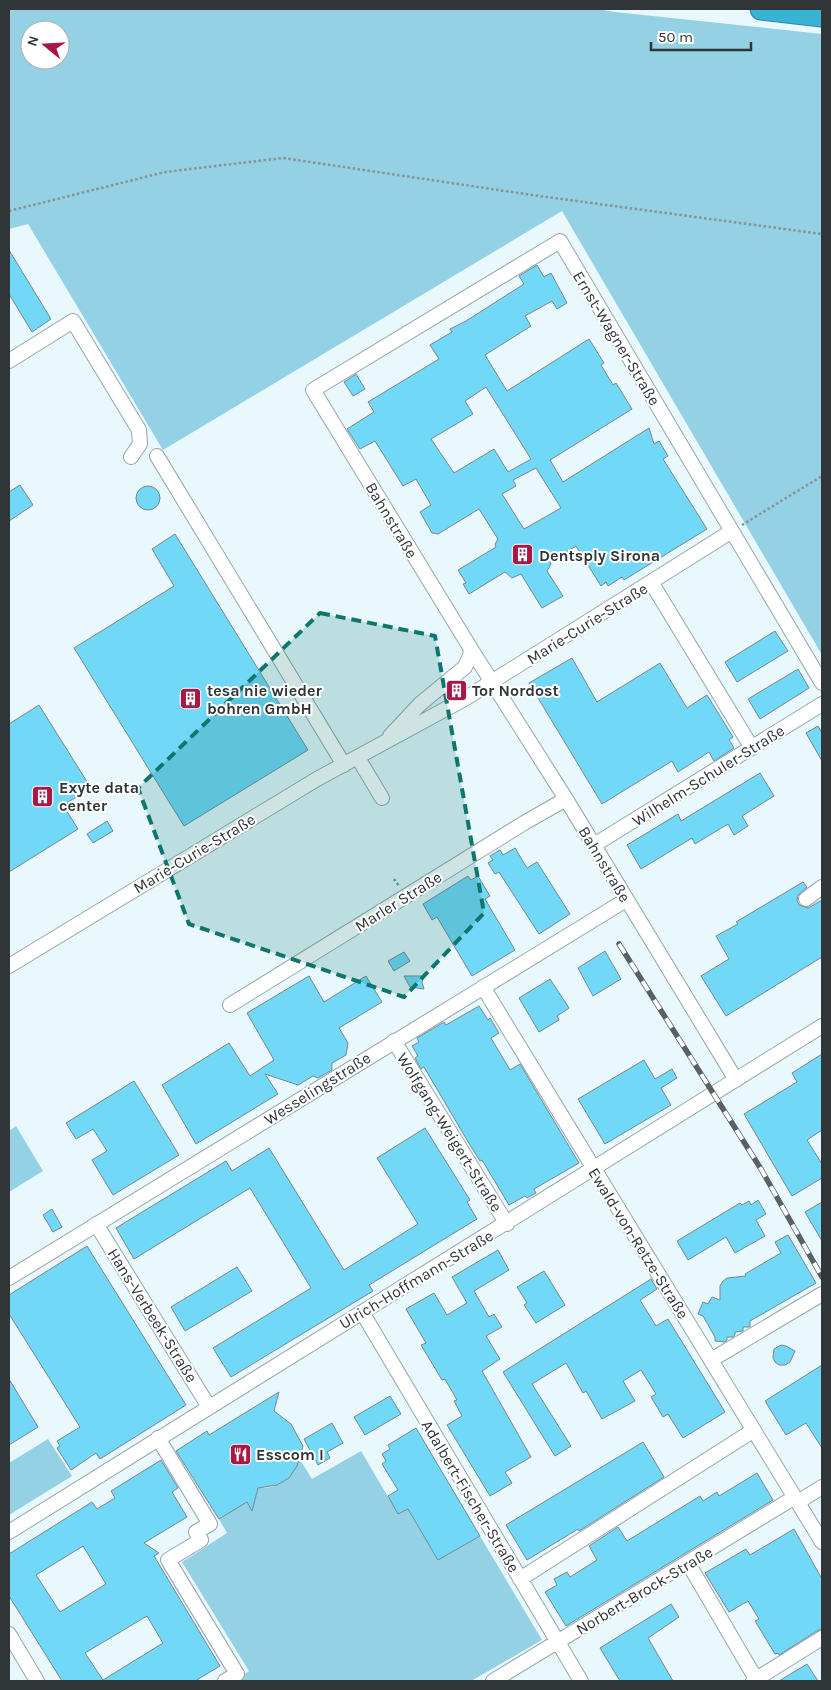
<svg xmlns="http://www.w3.org/2000/svg" width="831" height="1690" font-family="Karla,sans-serif">
	<style>
		.green { fill: #94d1e5; fill-rule: evenodd }
		.building { fill: #71d8f8; stroke: #79878c; fill-rule: evenodd }
		.lines { fill: none; stroke-linecap: round; stroke-linejoin: round }
		.minor-casing { stroke: #96a5aa; stroke-width: 16 }
		.highway-casing { stroke: #35879e; stroke-width: 23 }
		.path { stroke: #879295; stroke-width: 2.5; stroke-dasharray: 2.5 2.5; stroke-linecap: butt }
		.minor { stroke: #fff; stroke-width: 14 }
		.highway { stroke: #38b3d5; stroke-width: 21 }
		.rail-casing { stroke: #596164; stroke-width: 5.5 }
		.rail { stroke: #fff; stroke-width: 4; stroke-dasharray: 11; stroke-linecap: butt }
		.marked { fill: #0f766e; fill-opacity: 0.2; stroke: #0f766e; stroke-width: 4; stroke-dasharray: 10 6; stroke-linejoin: round }
		.labels { text-anchor: middle; stroke-width: 4; stroke-linejoin: round; paint-order: stroke }
		.street-label { font-size: 16px; fill: #303638; stroke: #fff }
		.poi-label { font-size: 16px; font-weight: bold; fill: #303638; stroke: #fff; text-anchor: start }
	</style>
	<rect width="100%" height="100%" fill="#e8f8fd"/>
	<path class="green" d="M9 9H597L615 12 822 34V655L562 211 163 450 28 224 9 229ZM30 30H60V60H30Z
		M16 1126 43 1171 9 1192V1131Z
		M48 1439 72 1476 9 1515V1463Z
		M361 1451 398 1514 408 1509 438 1560 480 1536 542 1640 471 1681H237L236 1680 249 1671 182 1562 227 1533 219 1519 247 1502 252 1510 258 1487C279 1491 293 1476 299 1458L312 1479Z"/>
	<path class="building" d="M9 250 51 319 32 332 9 294Z
		M537 265 544 277 551 273 567 303 557 309 552 301 525 316 531 326 485 355 507 391 589 339 604 363 601 365 613 385 616 383 632 409 550 460 563 482 649 428 654 444 659 441 668 456 663 459 707 529 624 580 622 577 608 586 606 582 601 586 576 546 550 562 551 564 547 571 563 596 542 608 521 574 512 578 505 572 469 594 463 584 466 583 458 570 496 547 495 544 498 539 479 509 438 534 432 533 420 512 431 505 416 479 403 486 375 441 360 449 347 429 374 412 368 402 439 359 430 345 452 332 450 329 466 321 524 284 519 276ZM486 387 531 459 508 472 494 449 454 473 431 439 473 414 465 401ZM536 468 561 508 524 529 502 494 516 486 513 480Z
		M356 374 365 389 353 396 344 382Z
		M20 485 33 505 9 521V492Z
		M136 498a12 12 0 1 1 24 0a12 12 0 1 1-24 0Z
		M175 534 308 750 184 826 74 648 174 586 152 549Z
		M775 631 788 651 737 682 725 662Z
		M572 658 597 702 660 663 687 708 707 695 733 737 729 740 734 748 714 761 709 752 678 772 672 761 602 804 529 683Z
		M798 669 809 688 760 719 748 699Z
		M463 680 467 687 447 698 445 695Z
		M39 705 91 788 63 805 78 829 9 872V724Z
		M818 726 822 733V761L806 733Z
		M760 773 774 796 742 816 748 826 734 835 728 824 695 844 692 838 641 869 627 845 678 814 681 821Z
		M107 821 113 831 93 843 87 834Z
		M515 848 527 868 537 862 570 914 539 934 499 872 495 874 488 863 493 860 490 856 500 850 503 855Z
		M468 876 471 880 478 876 490 896 485 899 515 950 472 976 437 917 432 920 423 904Z
		M803 882 807 887 798 895 797 900 799 905 808 908 822 900V957L726 1016 701 976 729 959 716 936 738 924 736 922Z
		M605 951 621 979 593 996 578 968Z
		M404 952 410 961 394 971 388 961Z
		M309 976 324 1002 366 976 382 1002 339 1028 348 1043 346 1055 332 1063V1070L318 1078 313 1076 298 1085 265 1074 278 1094 196 1144 162 1085 229 1043 250 1076 274 1060 247 1013Z
		M404 976H424L422 982 424 989 410 987Z
		M550 979 569 1008 557 1016 559 1020 539 1032 519 998Z
		M479 1006 488 1020 490 1018 499 1033 491 1038 510 1070 520 1064 579 1163 534 1189 536 1193 527 1198 525 1196 509 1205 482 1160 480 1161 464 1135 424 1067 421 1069 415 1058 418 1056 412 1046 419 1042 417 1038 444 1022 446 1025Z
		M822 1054V1130L807 1140 822 1164V1178L792 1196 744 1114 797 1082 792 1073Z
		M644 1060 655 1079 672 1069 677 1078 661 1088 671 1105 605 1144 578 1099Z
		M134 1081 179 1155 113 1195 92 1160 107 1151 93 1129 76 1139 66 1123Z
		M425 1128 470 1200 467 1202 477 1219 369 1285 373 1291 231 1377 213 1348 311 1288 250 1188 134 1259 116 1228 226 1161 232 1171 269 1148 344 1270 418 1224 377 1158Z
		M758 1200 766 1214 756 1220 765 1236 735 1253 726 1237 688 1260 677 1241 740 1203 742 1205 749 1201 751 1205Z
		M822 1202V1241L805 1212Z
		M52 1209 62 1227 53 1232 43 1215Z
		M788 1235 816 1283 750 1321V1327H743V1331L735 1332V1335L733 1337H727V1340L725 1342 715 1341V1337L703 1316 698 1314 703 1302 708 1304 712 1297 720 1300V1286L723 1281 727 1278 746 1276 745 1274 781 1253 775 1242Z
		M87 1246 186 1405 100 1459 96 1453 71 1470 57 1448 60 1446 57 1441 80 1427 9 1314V1295Z
		M498 1250 509 1270 474 1291 489 1317 494 1314 502 1327 486 1336 500 1359 482 1371 531 1457 505 1472 512 1483 490 1496 447 1425 462 1416 454 1401 457 1400 445 1379 442 1380 421 1345 426 1343 406 1309 434 1293 447 1315 467 1303 452 1277Z
		M237 1267 252 1291 185 1331 171 1307Z
		M544 1271 565 1305 536 1323 524 1305 527 1303 517 1287Z
		M651 1279 657 1289 640 1300 656 1326 668 1319 725 1412 683 1438 668 1414 663 1417 651 1397 656 1394 641 1370 623 1381 635 1401 602 1419 586 1391 583 1393 566 1363 532 1384 571 1446 555 1456 503 1372Z
		M781 1345 786 1346 795 1351 790 1362 785 1365H779L775 1362 773 1358 774 1349Z
		M822 1365V1448L806 1423 786 1435 765 1401Z
		M9 1379 38 1427 9 1445Z
		M279 1392 274 1411 291 1424 303 1446 297 1466 289 1478 277 1485 258 1488 252 1511 247 1502 219 1519 176 1451 207 1431 209 1435Z
		M390 1396 401 1414 365 1435 354 1417Z
		M332 1423 343 1443 327 1452 330 1458 318 1465 304 1439Z
		M416 1428 480 1536 438 1560 408 1509 398 1514 388 1496 398 1490 382 1464 386 1461 382 1454 390 1449 388 1445Z
		M643 1442 664 1477 579 1531 578 1529 527 1560 506 1525Z
		M161 1460 178 1488 172 1492 187 1517 144 1543 159 1553 154 1556 220 1666 195 1681H62L9 1596V1554L92 1502 97 1509 115 1498 111 1491ZM83 1546 106 1584 60 1612 36 1575ZM147 1616 163 1643 103 1680 85 1653Z
		M757 1473 773 1500 566 1626 545 1592 557 1585 554 1579 567 1572 570 1577 597 1560 589 1546 618 1527 627 1541 700 1496 703 1501 717 1492 719 1496Z
		M794 1529 822 1579V1629L817 1631 779 1655 778 1653 775 1654 755 1621 759 1619 748 1601 729 1612 705 1573 746 1549 750 1555Z
		M671 1604 679 1617 648 1638 673 1681H620L600 1648Z
		M807 1664 818 1681H779Z"/>
	<g class="lines">
		<defs>
			<path id="minor" d="M9 361 73 321 139 430 140 444 131 457
				M157 456 344 765
				M651 582 752 748
				M390 736 420 704 465 667 470 656 471 649
				M358 758 382 798
				M594 845 822 704
				M806 899 822 887
				M9 966 317 779 466 698 732 531
				M483 987 822 1542
				M230 1005 524 823 566 799
				M394 1041 507 1224
				M736 1080 566 799 471 649 313 390 560 241 822 683
				M96 1224 209 1407
				M9 1278 626 900
				M362 1312 581 1681
				M711 1360 822 1294
				M158 1438 210 1524 196 1532 201 1540 168 1560 237 1674 225 1681
				M798 1502 822 1487
				M9 1532C279 1362 552 1196 822 1026
				M688 1563 756 1679
				M520 1579 754 1430
				M9 1634 37 1681
				M493 1681 795 1497
				M753 1681 822 1638"/>
			<path id="highway" d="M761 9 822 16"/>
		</defs>
		<use href="#minor" class="minor-casing"/>
		<use href="#highway" class="highway-casing"/>
		<path class="path" d="M9 211 165 172 283 158 532 195 822 234
			M742 525 822 476
			M394 879 399 886"/>
		<use href="#minor" class="minor"/>
		<use href="#highway" class="highway"/>
		<defs>
			<path id="rail" d="M619 944 761 1169 822 1277"/>
		</defs>
		<use href="#rail" class="rail-casing"/>
		<use href="#rail" class="rail"/>
	</g>
	<path class="marked" d="M320 613 435 636 484 913 404 997 189 924 138 788Z"/>
	<defs>
		<symbol id="building-square" viewBox="-11 -11 22 22"><rect x="-9" y="-9" width="18" height="18" rx="4" fill="#ab1745" stroke="#fff"/><path d="M-4-6H4V6H1V3H-1V6H-4ZM-2.5-4.3h1.7v1.8h-1.7ZM.8-4.3h1.7v1.8H.8ZM-2.5-1h1.7V.8h-1.7ZM.8-1h1.7V.8H.8Z" fill="#fff"/></symbol>
		<symbol id="restaurant-square" viewBox="-11 -11 22 22"><rect x="-9" y="-9" width="18" height="18" rx="4" fill="#ab1745" stroke="#fff"/><path d="M-5-6h1v4h1v-4h1v4h1v-4h1v5L-1.5 .5V6h-2V.5L-5-1ZM5-6V6H3V1.5H1.5Q1.5-4 5-6Z" fill="#fff"/></symbol>
	</defs>
	<g fill-rule="evenodd">
		<use href="#building-square" x="510" y="542" width="25" height="25"/>
		<use href="#building-square" x="444" y="678" width="25" height="25"/>
		<use href="#building-square" x="178" y="686" width="25" height="25"/>
		<use href="#building-square" x="30" y="784" width="25" height="25"/>
		<use href="#restaurant-square" x="228" y="1442" width="25" height="25"/>
	</g>
	<g class="labels">
		<g class="street-label">
			<text transform="translate(617 338) rotate(59)" y="6">Ernst-Wagner-Straße</text>
			<text transform="translate(392 520) rotate(59)" y="6">Bahnstraße</text>
			<text transform="translate(587 623) rotate(-32)" y="6">Marie-Curie-Straße</text>
			<text transform="translate(708 775) rotate(-32)" y="6">Wilhelm-Schuler-Straße</text>
			<text transform="translate(194 853) rotate(-31)" y="6">Marie-Curie-Straße</text>
			<text transform="translate(605 864) rotate(59)" y="6">Bahnstraße</text>
			<text transform="translate(398 901) rotate(-32)" y="6">Marler Straße</text>
			<text transform="translate(317 1088) rotate(-32)" y="6">Wesselingstraße</text>
			<text transform="translate(450 1132) rotate(58)" y="6">Wolfgang-Weigert-Straße</text>
			<text transform="translate(639 1243) rotate(58)" y="6">Ewald-von-Retze-Straße</text>
			<text transform="translate(416 1279) rotate(-31)" y="6">Ulrich-Hoffmann-Straße</text>
			<text transform="translate(153 1315) rotate(58)" y="6">Hans-Verbeek-Straße</text>
			<text transform="translate(471 1496) rotate(59)" y="6">Adalbert-Fischer-Straße</text>
			<text transform="translate(644 1590) rotate(-31)" y="6">Norbert-Brock-Straße</text>
		</g>
		<g class="poi-label">
			<text x="539" y="561">Dentsply Sirona</text>
			<text x="207" y="696">tesa nie wieder<tspan x="207" dy="18">bohren GmbH</tspan></text>
			<text x="472" y="696">Tor Nordost</text>
			<text x="59" y="793">Exyte data<tspan x="59" dy="18">center</tspan></text>
			<text x="256" y="1460">Esscom I</text>
		</g>
	</g>
	<rect width="831" height="1690" fill="none" stroke="#303638" stroke-width="20"/>
	<g transform="translate(45 45) rotate(288)"><circle r="24" fill="#ffffff" stroke="#acafaf"/>
	<path d="M0-4L9 19L0 12L-9 19Z" fill="#ab1745"/>
	<text y="-8" font-size="14" font-weight="bold" text-anchor="middle" fill="#303638">N</text>
	</g>
	<path d="M651 42v8h100v-8" fill="none" stroke="#303638" stroke-width="2.5"/>
	<text x="658" y="42" font-size="15" fill="#303638" stroke="#ffffff" stroke-width="4" paint-order="stroke">50 m</text>
</svg>
